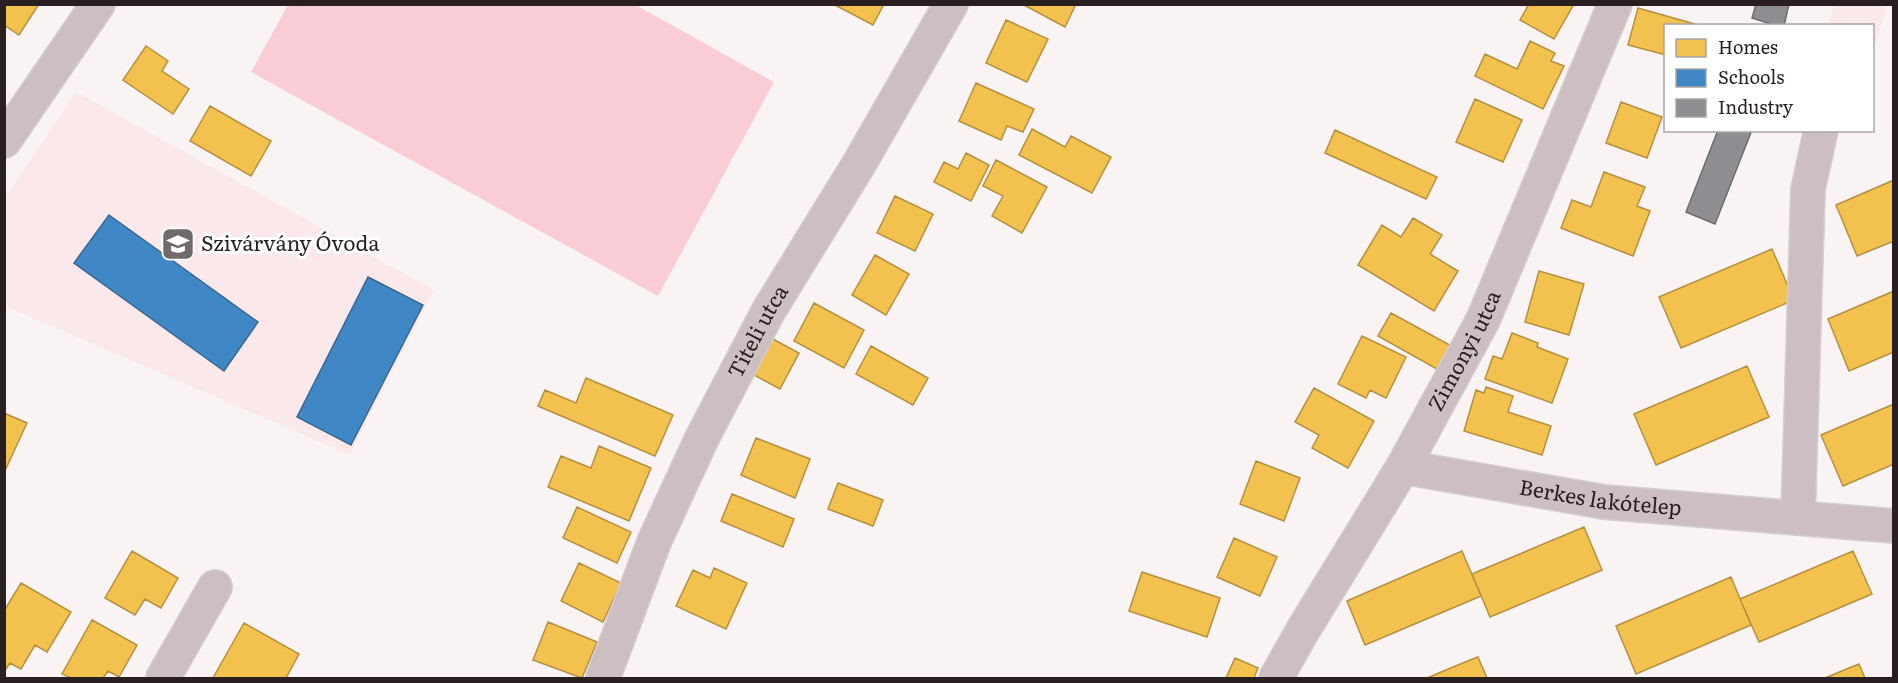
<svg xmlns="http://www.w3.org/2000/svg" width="1898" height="683" font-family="Literata,serif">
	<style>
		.built { fill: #fbe8eb }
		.green { fill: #facdd6 }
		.homes { fill: #f2c14e; stroke: #b69040; stroke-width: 1.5 }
		.schools { fill: #3f88c5; stroke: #386894; stroke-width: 1.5 }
		.industry { fill: #8d8d92; stroke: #6f6c70; stroke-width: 1.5 }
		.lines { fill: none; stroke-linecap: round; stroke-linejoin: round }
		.minor-casing { stroke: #d3cdcf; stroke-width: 36 }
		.tertiary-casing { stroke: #d3cdcf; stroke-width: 36 }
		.minor { stroke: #ccbec1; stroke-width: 33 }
		.tertiary { stroke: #ccbec1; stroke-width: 33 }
		.labels { text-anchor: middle; stroke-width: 6; stroke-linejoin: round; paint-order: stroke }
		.poi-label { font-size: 21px; fill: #291e20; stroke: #fff; text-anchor: start }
		.street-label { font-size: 21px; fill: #291e20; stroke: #fff }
	</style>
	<rect width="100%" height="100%" fill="#f9f3f4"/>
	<path class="built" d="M1835 5H1875L1887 9 1873 49 1872 26 1828 25Z
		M76 92 434 290 350 455 5 306V198Z"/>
	<path class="green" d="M634 4 774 82 658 296 251 72 288 5Z"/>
	<path class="homes" d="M4 4H39L19 35 4 25Z
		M833 4H884L873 25Z
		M1022 4H1076L1065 27Z
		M1529 4H1574L1554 39 1520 20Z
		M1638 8 1702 26H1666V55L1628 45Z
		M1006 20 1048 39 1027 82 986 63Z
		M1530 41 1555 53 1551 61 1564 66 1543 109 1475 76 1485 54 1517 69Z
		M146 46 168 61 162 71 189 89 173 114 123 80Z
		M976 83 1034 109 1023 132 1007 126 1001 140 959 121Z
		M1475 99 1522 120 1503 162 1456 142Z
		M1621 102 1662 117 1647 158 1606 143Z
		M210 106 271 141 251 176 190 141Z
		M1032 129 1065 147 1071 136 1111 157 1092 193 1019 155Z
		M1335 130 1437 177 1426 199 1325 153Z
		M966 153 989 165 971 201 934 182 944 162 958 169Z
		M996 160 1047 187 1022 233 992 216 1003 196 983 186Z
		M1604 172 1645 187 1637 206 1650 211 1633 256 1561 228 1572 200 1591 207Z
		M1894 180V241L1857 256 1836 205Z
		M895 196 933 214 915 251 877 233Z
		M1413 218 1442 235 1430 254 1458 271 1434 311 1358 265 1382 225 1401 237Z
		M1772 249 1794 300 1681 348 1659 297Z
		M875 255 909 274 886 315 852 295Z
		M1539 271 1584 284 1569 335 1525 322Z
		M1894 291V352L1849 371 1828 319Z
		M814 303 864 330 844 368 794 341Z
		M1391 313 1457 349 1444 373 1378 336Z
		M1512 333 1538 343 1537 347 1568 359 1552 403 1485 379 1493 356 1502 359Z
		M1362 336 1406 357 1386 398 1370 390 1366 398 1338 384Z
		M771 338 799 353 780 389 752 374Z
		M871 346 928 378 913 405 856 374Z
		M1747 366 1769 417 1656 465 1634 414Z
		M586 378 673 415 655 456 538 406 545 390 576 403Z
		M1486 387 1513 396 1508 412 1551 426 1542 455 1464 431 1476 390 1484 393Z
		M1314 388 1374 421 1348 468 1312 448 1319 435 1295 422Z
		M1894 404V464L1843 486 1821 435Z
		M4 413 27 423 4 473Z
		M756 438 810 459 795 498 741 475Z
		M599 446 651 468 629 521 548 487 561 456 591 468Z
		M1256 461 1300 478 1284 521 1240 504Z
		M838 483 883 500 873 526 828 509Z
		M732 494 794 519 783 547 721 521Z
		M577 507 631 532 617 563 563 538Z
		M1584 527 1602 570 1490 617 1472 574Z
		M1234 538 1277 557 1260 596 1217 577Z
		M132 551 178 578 161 608 145 599 135 615 105 598Z
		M1462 551 1481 596 1365 645 1347 601Z
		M1853 551 1872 594 1759 642 1740 599Z
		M579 563 621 583 603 622 561 601Z
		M714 568 747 583 726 629 676 606 693 570 710 578Z
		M1142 572 1220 598 1207 637 1129 611Z
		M1731 577 1751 625 1636 674 1616 626Z
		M21 583 71 612 47 652 35 645 21 669 10 663 4 672V611Z
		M92 620 137 645 119 677 108 671 103 678H71L62 674Z
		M548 622 597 642 582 678 533 660Z
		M244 623 299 654 286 678H213Z
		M1478 657 1487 678H1427L1465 662Z
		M1235 658 1258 668 1254 678H1226Z
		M1859 664 1865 678H1825L1849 668Z"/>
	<path class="schools" d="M109 215 258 322 224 371 74 263Z
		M368 277 423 305 351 445 297 417Z"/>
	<path class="industry" d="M1756 4H1789L1784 26H1771V24L1752 18Z
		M1718 130H1752L1715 224 1686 212Z"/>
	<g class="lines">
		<defs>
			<g id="minor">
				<path id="s1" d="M1403 467 1604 502 1894 526"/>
				<path d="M1798 518 1808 189 1821 130"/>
				<path d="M163 678 215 587"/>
				<path id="s2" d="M603 678 654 542 702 438 769 310 859 164 951 4"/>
				<path id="s3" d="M1276 678 1303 630 1403 467 1483 320 1615 4"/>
			</g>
			<path id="tertiary" d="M4 141 98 4"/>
		</defs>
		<use href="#minor" class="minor-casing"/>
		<use href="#tertiary" class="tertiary-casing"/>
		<use href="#minor" class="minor"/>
		<use href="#tertiary" class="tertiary"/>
	</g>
	<defs>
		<symbol id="school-square" viewBox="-11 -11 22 22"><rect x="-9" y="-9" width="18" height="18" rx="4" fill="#72696a" stroke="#fff"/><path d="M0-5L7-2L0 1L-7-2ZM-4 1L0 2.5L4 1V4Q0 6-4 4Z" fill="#fff"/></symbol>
	</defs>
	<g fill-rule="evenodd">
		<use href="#school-square" x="159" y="225" width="38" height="38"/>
	</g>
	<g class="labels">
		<g class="poi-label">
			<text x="201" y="251">Szivárvány Óvoda</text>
		</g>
		<g class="street-label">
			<text dy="7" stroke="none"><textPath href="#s2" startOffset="380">Titeli utca</textPath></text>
			<text dy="7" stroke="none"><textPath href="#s3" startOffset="378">Zimonyi utca</textPath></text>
			<text dy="7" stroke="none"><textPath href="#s1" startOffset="200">Berkes lakótelep</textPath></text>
		</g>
	</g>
	<rect width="1898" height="683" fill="none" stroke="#291e20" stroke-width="12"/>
	<rect x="1664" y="24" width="210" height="108" fill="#ffffff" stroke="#a9a5a6" stroke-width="1.5"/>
	<rect x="1676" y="39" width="30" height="18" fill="#f2c14e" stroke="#a9a5a6" stroke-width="1.5"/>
	<text x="1718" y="54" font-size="18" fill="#291e20">Homes</text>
	<rect x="1676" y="69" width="30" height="18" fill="#3f88c5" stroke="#a9a5a6" stroke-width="1.5"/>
	<text x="1718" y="84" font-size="18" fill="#291e20">Schools</text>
	<rect x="1676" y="99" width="30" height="18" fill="#8d8d92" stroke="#a9a5a6" stroke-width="1.5"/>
	<text x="1718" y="114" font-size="18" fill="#291e20">Industry</text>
</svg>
